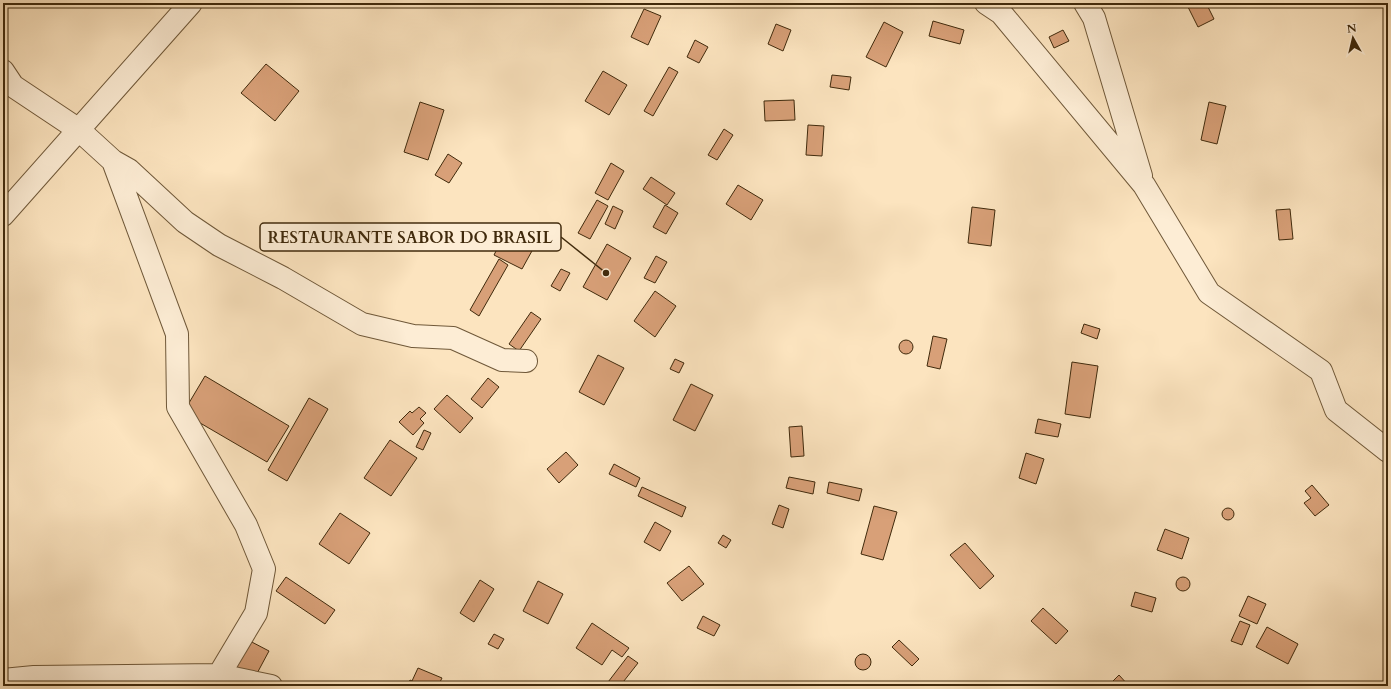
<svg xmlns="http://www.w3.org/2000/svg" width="1391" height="689" font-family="Cardo,serif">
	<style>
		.building { fill: #d8a078; stroke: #402a0c }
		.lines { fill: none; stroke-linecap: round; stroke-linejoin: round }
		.minor-casing { stroke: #6f5839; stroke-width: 24 }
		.minor { stroke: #fdedd5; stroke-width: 22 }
		.leader { fill: none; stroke: #402a0c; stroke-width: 1.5 }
		.callout-dot { fill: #402a0c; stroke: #fdedd5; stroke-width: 1.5 }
		.callout { fill: #fdedd5; stroke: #402a0c; stroke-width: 1.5 }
		.callout-label { font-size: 16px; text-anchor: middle; font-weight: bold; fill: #402a0c }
	</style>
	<rect width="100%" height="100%" fill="#fce4bf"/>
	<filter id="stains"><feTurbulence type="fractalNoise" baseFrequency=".005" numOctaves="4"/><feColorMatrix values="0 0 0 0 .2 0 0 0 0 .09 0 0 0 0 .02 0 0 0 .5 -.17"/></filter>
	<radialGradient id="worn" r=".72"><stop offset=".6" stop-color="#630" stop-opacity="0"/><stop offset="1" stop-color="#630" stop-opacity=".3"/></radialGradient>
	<path class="building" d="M1186 3H1206L1214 19 1198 27Z
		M644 9 661 16 648 45 631 37Z
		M933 21 964 30 960 44 929 36Z
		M884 22 903 32 886 67 866 57Z
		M776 24 791 30 783 51 768 44Z
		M1063 30 1069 41 1054 48 1049 37Z
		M695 40 708 47 699 63 687 57Z
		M266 64 299 91 275 121 241 93Z
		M669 67 678 72 653 116 644 111Z
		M603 71 627 85 609 115 585 101Z
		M832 75 851 77 849 90 830 87Z
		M794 100 795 120 765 121 764 101Z
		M420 102 444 110 428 160 404 152Z
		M1209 102 1226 106 1217 144 1201 140Z
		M808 125 824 126 822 156 806 155Z
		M724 129 733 135 717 160 708 155Z
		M448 154 462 163 449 183 435 175Z
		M611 163 624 171 608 200 595 193Z
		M651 177 675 193 667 205 643 189Z
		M738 185 763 200 751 220 726 204Z
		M597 200 608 206 590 239 578 233Z
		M665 205 678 213 666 234 653 227Z
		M613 206 623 211 615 229 605 224Z
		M972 207 995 210 991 246 968 243Z
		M1290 209 1293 239 1279 240 1276 210Z
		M509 225 538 240 522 269 494 255Z
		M607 244 631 258 607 300 583 287Z
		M656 256 667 262 655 283 644 278Z
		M499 259 508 265 479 316 470 310Z
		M561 269 570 273 560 291 551 286Z
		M655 291 676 306 655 337 634 321Z
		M531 312 541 319 519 351 509 344Z
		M1084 324 1100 329 1097 339 1081 333Z
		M933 336 947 339 940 369 927 366Z
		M899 347a7 7 0 1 1 14 0a7 7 0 1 1-14 0Z
		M598 355 624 368 604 405 579 392Z
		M675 359 684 363 679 373 670 369Z
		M1072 362 1098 366 1090 418 1065 414Z
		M205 376 289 426 267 462 183 413Z
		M488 378 499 387 482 408 471 399Z
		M691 384 713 395 695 431 673 420Z
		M447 395 473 418 460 433 434 409Z
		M309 398 328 409 287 481 268 470Z
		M419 407 426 413 420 419 424 423 413 435 399 422 410 411 412 413Z
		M1038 419 1061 424 1058 437 1035 433Z
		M802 426 804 456 791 457 789 427Z
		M424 430 431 433 423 450 416 447Z
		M390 440 417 458 391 496 364 478Z
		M566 452 578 465 559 483 547 469Z
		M1026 453 1044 459 1036 484 1019 478Z
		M614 464 640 478 636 487 609 474Z
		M789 477 815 482 813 494 786 488Z
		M829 482 862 489 859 501 827 493Z
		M1312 485 1329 505 1315 516 1304 503 1311 498 1305 491Z
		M642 487 686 507 682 517 638 496Z
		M779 505 789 509 783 528 772 524Z
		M874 506 897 512 883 560 861 554Z
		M1222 514a6 6 0 1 1 12 0a6 6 0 1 1-12 0Z
		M340 513 370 533 349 564 319 544Z
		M655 522 671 531 660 551 644 542Z
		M1165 529 1189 538 1182 559 1157 550Z
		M723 535 731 540 726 548 718 543Z
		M965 543 994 576 980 589 950 555Z
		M689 566 704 584 682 601 667 583Z
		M286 577 335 610 325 624 276 591Z
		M1176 584a7 7 0 1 1 14 0a7 7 0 1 1-14 0Z
		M480 580 494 589 474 622 460 613Z
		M538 581 563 594 548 624 523 611Z
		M1135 592 1156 598 1152 612 1131 606Z
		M1248 596 1266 604 1257 624 1239 616Z
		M1043 608 1068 631 1056 644 1031 621Z
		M703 616 720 625 714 636 697 628Z
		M1240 621 1250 625 1242 645 1231 641Z
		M592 623 629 648 622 657 612 650 602 665 576 648Z
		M1267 627 1298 644 1288 664 1256 647Z
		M494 634 504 639 498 649 488 644Z
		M246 639 269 651 254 679 231 668Z
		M899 640 919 659 912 666 892 647Z
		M855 662a8 8 0 1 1 16 0a8 8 0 1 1-16 0Z
		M628 656 638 663 620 686H605Z
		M418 668 442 678 438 686H407L410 680 412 681Z
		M1119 675 1129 686H1108Z"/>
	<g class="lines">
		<defs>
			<path id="minor" d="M986 3 1001 13 1144 185 1209 293 1321 371 1336 410 1388 451
				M1085 3 1094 18 1141 176
				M3 71 13 86 79 130 113 161 177 334 178 407 246 525 264 569 256 613 219 675
				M113 161 129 170 185 222 219 245 283 278 362 324 413 336 453 338 502 360 526 361
				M3 215 191 3
				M3 680 34 677 219 675 271 686"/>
		</defs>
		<use href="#minor" class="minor-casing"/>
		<use href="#minor" class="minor"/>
	</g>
	<path class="leader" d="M606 273L561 237"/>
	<circle class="callout-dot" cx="606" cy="273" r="4"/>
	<rect class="callout" x="260" y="223" width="301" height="28" rx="4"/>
	<g class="callout-label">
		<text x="410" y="243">RESTAURANTE SABOR DO BRASIL</text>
	</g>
	<rect width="1391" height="689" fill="none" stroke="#fce4bf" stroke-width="16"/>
	<rect x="4" y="4" width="1383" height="681" fill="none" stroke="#402a0c" stroke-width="2"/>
	<rect x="8" y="8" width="1375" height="673" fill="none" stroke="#402a0c"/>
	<g transform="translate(1353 38) rotate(352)" stroke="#fdedd5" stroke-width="3" paint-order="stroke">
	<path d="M0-3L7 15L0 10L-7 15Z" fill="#402a0c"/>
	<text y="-6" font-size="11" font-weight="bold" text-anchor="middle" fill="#402a0c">N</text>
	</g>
	<rect width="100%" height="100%" filter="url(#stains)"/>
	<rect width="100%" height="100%" fill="url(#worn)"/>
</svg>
